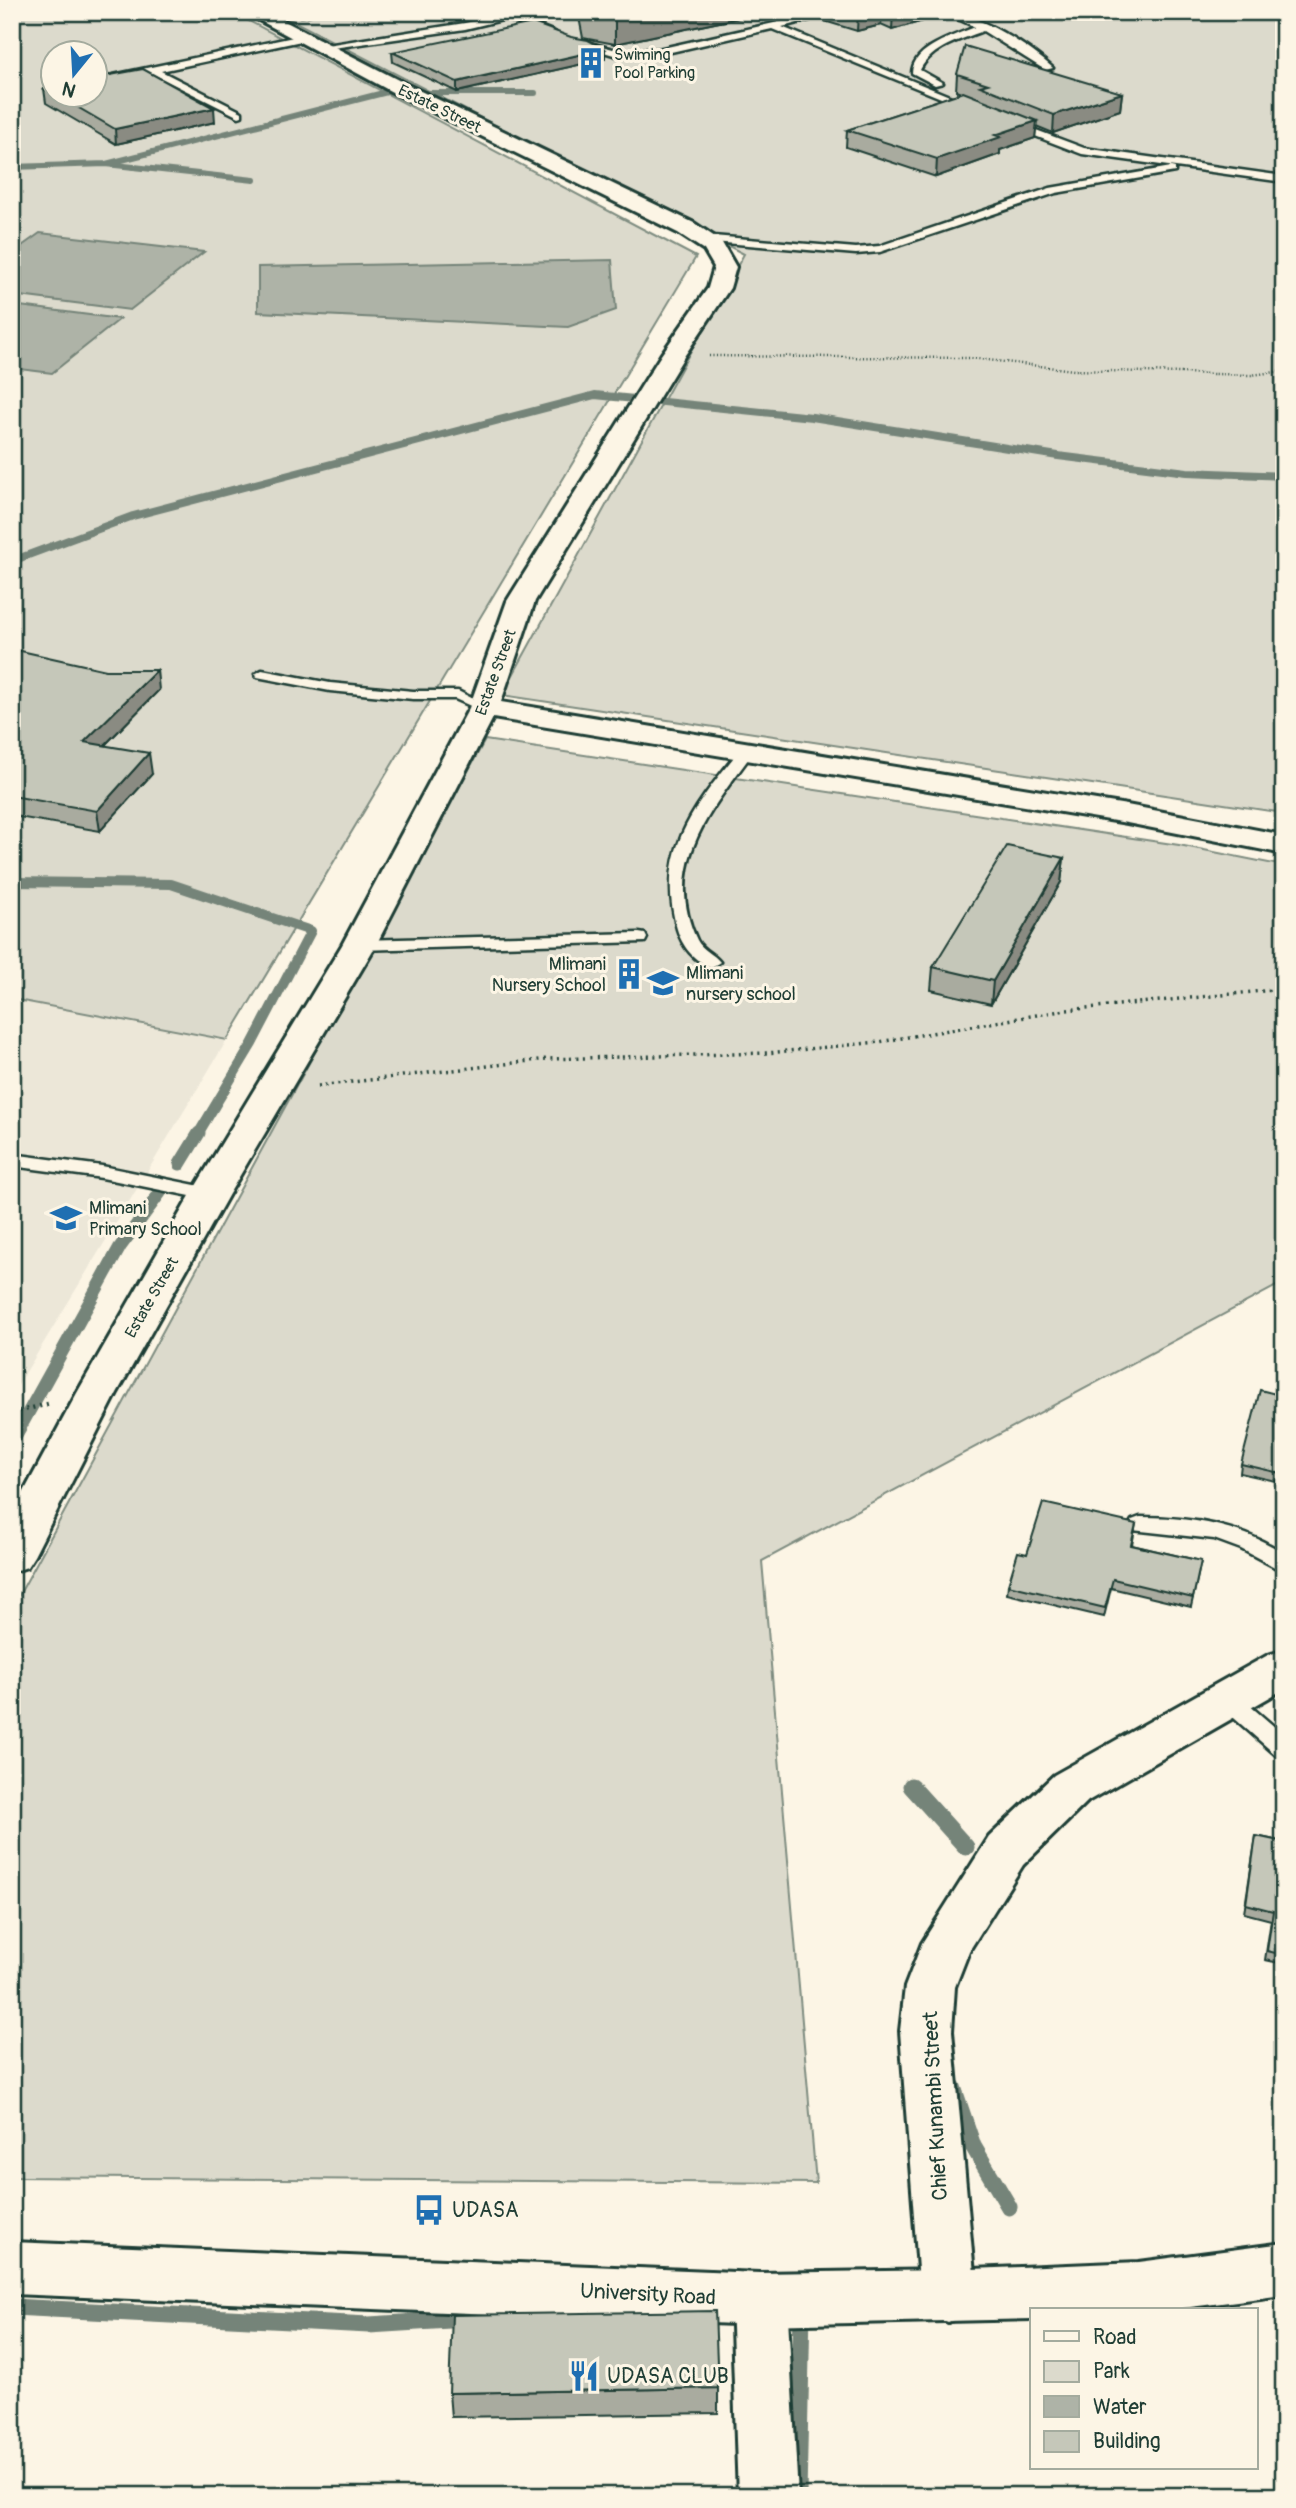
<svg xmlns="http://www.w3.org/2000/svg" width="1296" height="2508" font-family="Pangolin,sans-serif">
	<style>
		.built { fill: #ece7d8 }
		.green { fill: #dcdacc; stroke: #7e8c80; stroke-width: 2; fill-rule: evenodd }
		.water { fill: #aeb3a7; stroke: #758479; stroke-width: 2 }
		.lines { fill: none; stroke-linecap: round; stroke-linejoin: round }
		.stream-far4 { stroke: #758479; stroke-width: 6 }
		.stream-far3 { stroke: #758479; stroke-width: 8 }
		.stream-far2 { stroke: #758479; stroke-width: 10 }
		.stream-far1 { stroke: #758479; stroke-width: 13 }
		.stream { stroke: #758479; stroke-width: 17 }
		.service-casing { stroke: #1f3d34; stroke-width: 5 }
		.minor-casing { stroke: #1f3d34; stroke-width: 6 }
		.tertiary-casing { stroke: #1f3d34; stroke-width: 6 }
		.path-far2 { stroke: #1f3d34; stroke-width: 2.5; stroke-dasharray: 1 2.5; stroke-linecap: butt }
		.path-far1 { stroke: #1f3d34; stroke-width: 3.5; stroke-dasharray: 2 4.5; stroke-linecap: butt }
		.path { stroke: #1f3d34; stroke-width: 4.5; stroke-dasharray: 2 5; stroke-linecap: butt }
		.service { fill: #fcf5e5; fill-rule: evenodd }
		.minor { fill: #fcf5e5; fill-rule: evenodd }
		.tertiary { fill: #fcf5e5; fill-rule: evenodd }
		.wall { fill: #a9ab9f; stroke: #1f3d34; stroke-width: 2 }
		.shaded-wall { fill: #8a8b82; stroke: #1f3d34; stroke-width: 2 }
		.building { fill: #c5c7b9; stroke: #1f3d34; stroke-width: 2 }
		.labels { text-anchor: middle; stroke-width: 6; stroke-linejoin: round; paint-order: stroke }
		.far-poi-label { font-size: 16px; fill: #1f3d34; stroke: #fcf5e5; text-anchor: start }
		.far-street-label { font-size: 16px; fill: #1f3d34; stroke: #fcf5e5 }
		.poi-label { font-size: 18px; fill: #1f3d34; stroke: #fcf5e5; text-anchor: start }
		.near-street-label { font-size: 21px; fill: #1f3d34; stroke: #fcf5e5 }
		.near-poi-label { font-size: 21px; fill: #1f3d34; stroke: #fcf5e5; text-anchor: start }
	</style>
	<rect width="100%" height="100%" fill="#fcf5e5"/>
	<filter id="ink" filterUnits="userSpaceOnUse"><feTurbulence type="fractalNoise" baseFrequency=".0143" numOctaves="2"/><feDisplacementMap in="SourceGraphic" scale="14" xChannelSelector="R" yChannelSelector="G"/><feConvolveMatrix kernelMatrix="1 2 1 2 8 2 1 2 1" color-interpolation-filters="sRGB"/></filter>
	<g filter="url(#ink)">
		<path class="built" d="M12 999 227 1040 12 1395Z"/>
		<path class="green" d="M12 12H232L696 257 227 1040 12 999ZM52 52H94V94H52Z
			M276 12H1284V813L502 695 744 254Z
			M485 740 1179 845 1284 866V1282L762 1561 816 2183 12 2177V1608Z"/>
		<path class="water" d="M40 233 204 252 130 310 12 295V253Z
			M612 260 616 310 568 327 258 312V267Z
			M12 305 120 319 52 373 12 368Z"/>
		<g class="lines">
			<path class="stream-far4" d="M421 93H535
				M106 164 391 91
				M12 167 106 164 254 180"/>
			<path class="stream-far3" d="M12 561 133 516 595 395 812 417 1058 456 1187 472 1284 476"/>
			<path class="stream-far2" d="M12 882 171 884 311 931 252 1044 198 1134"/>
			<path class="stream-far1" d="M180 1164 199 1133
				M12 1442 120 1247 160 1193"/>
			<path class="stream" d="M911 1786 966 1847
				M953 2087 973 2146 1009 2207
				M12 2307 369 2325 466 2319
				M798 2496 802 2309"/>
			<defs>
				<path id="service" d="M492 12 514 13 515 16 555 32 547 34 506 19 465 29 319 50 314 47 465 23 497 16Z
					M823 12H840L782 27 976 107 968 109 772 29 658 55 617 56 577 44 582 41 617 50 658 49Z
					M944 12C976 12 1029 46 1053 68L1045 70 983 31C960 40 932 47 920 70L943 83 935 85 912 73C913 47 954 36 975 27Z
					M303 35 308 38 306 40 161 71 242 112V116L239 117 151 73 94 85V79Z
					M1012 121 1084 148 1284 176V182L1082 154 1009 126 1007 124Z
					M1171 167 1175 168V172L1056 193 880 252 856 254 701 241 696 238 701 235 856 248 879 246 1050 188Z
					M262 670 330 683 413 691H458L491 708 484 712 455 699H413L330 691 257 677 255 674Z
					M746 746 754 751C713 808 661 865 697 940 702 950 714 954 720 962L712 967C694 962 682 946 677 929 655 851 695 806 741 748Z
					M639 933 645 934 647 938 645 942 359 950 351 945 359 940Z
					M12 1154 102 1166 210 1188 219 1194 210 1200 102 1178 12 1166Z
					M1140 1517C1192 1517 1239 1525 1284 1553V1572L1241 1549 1214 1539 1132 1530 1129 1525 1132 1520Z
					M1226 1689 1234 1692 1284 1735V1758L1276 1755 1218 1704 1215 1698 1218 1692Z"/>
				<path id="minor" d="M244 12H267L408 85 694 223 721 241 736 267 730 288 685 355 535 601 501 702 1127 805 1284 835V854L1127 823 493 718 376 945 229 1194 117 1393 34 1556 27 1567 12 1572V1514L77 1393 191 1194 342 945 469 708 507 601 661 355 708 288 714 267 704 250 678 233 394 93Z
					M1284 1650V1689L1088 1801 1023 1865 969 1951 955 1987 952 2031 976 2296 968 2314 948 2322 928 2314 920 2296 900 2031 905 1987 922 1943 989 1837 1054 1775 1268 1655Z
					M759 2273 779 2281 787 2299 798 2496H738L731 2299 739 2281Z"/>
				<path id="tertiary" d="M12 2242 759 2273 948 2270 1139 2262 1284 2243V2295L1167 2310H1032V2319L759 2325 12 2294Z"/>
			</defs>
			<use href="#service" class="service-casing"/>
			<use href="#minor" class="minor-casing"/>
			<use href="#tertiary" class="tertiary-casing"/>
			<path class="path-far2" d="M709 356 970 358 1074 370 1251 375 1284 371"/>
			<path class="path-far1" d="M318 1086 547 1059 767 1053 879 1042 1066 1010 1284 989"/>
			<path class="path" d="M12 1413 48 1404"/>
			<use href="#service" class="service"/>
			<use href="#minor" class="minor"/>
			<use href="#tertiary" class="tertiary"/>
		</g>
		<path class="wall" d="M293 12H328L301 17Z
			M578 12H767L615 44 583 38Z
			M821 12H944V15L892 30 881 25 857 31 821 20Z
			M605 49V59L457 92 393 62 392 52Z
			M957 74 1122 93 1120 110 1053 133 1036 126 1035 138 1000 150V154L936 177 846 147 847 130 961 93 956 91Z
			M52 87V94H94L215 122 116 144 46 103 44 89Z
			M12 649 159 690 104 746 152 774 100 831 12 816Z
			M1064 858 1061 882 991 1004 931 990 933 967Z
			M1284 1396V1483L1240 1473 1241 1464Z
			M1136 1524 1132 1545 1201 1561 1191 1607 1111 1588 1104 1617 1007 1594 1008 1585Z
			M1256 1836 1284 1842V1964L1265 1960 1271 1920 1244 1913Z
			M718 2388V2413L451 2417 449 2393Z"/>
		<path class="shaded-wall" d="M301 12H328L301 17Z
			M642 12H767L615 44V18Z
			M858 12H882L881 25 857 31Z
			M893 12H944V15L892 30Z
			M605 49V59L457 92V82Z
			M1122 93 1120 110 1053 133 1054 115Z
			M214 108 215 122 116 144 115 129Z
			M1037 121 1035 138 1000 150V154L936 177 937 159 995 135Z
			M157 670 159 690 87 763 84 742Z
			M149 753 152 774 100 831 97 811Z
			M1064 858 1061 882 991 1004 993 981Z"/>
		<path class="building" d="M585 12H642L615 18Z
			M533 23 571 37 588 40 605 49 457 82 392 52Z
			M965 46 1122 93 1054 115 980 86 988 84 957 74Z
			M143 69 214 108 115 129 55 94H94V78Z
			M52 87V93L44 89Z
			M963 92 1037 121 995 135 1001 137 937 159 847 130Z
			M12 649 106 670H157L84 742 149 753 97 811 12 796Z
			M1007 846 1064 858 993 981 933 967Z
			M1260 1390 1284 1396V1474L1241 1464Z
			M1043 1503 1136 1524 1131 1545 1201 1561 1193 1598 1113 1579 1105 1608 1008 1585 1018 1552 1027 1554Z
			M1256 1836 1284 1842V1955L1267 1951 1273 1911 1246 1904Z
			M715 2311 718 2388 449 2393 452 2315Z"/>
	</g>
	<defs>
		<symbol id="building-bare" viewBox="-9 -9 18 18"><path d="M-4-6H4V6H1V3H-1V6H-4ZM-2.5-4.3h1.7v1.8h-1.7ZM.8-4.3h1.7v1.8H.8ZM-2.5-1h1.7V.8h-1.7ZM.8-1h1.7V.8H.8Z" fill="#1f6fb2" stroke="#fcf5e5" stroke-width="2.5" paint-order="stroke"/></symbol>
		<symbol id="school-bare" viewBox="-9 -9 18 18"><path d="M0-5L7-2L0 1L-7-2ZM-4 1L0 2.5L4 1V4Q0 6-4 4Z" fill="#1f6fb2" stroke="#fcf5e5" stroke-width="2.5" paint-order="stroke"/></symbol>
		<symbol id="bus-bare" viewBox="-9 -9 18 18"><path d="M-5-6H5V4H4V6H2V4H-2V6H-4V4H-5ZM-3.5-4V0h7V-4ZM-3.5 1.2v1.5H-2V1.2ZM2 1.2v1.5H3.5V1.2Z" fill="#1f6fb2" stroke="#fcf5e5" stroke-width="2.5" paint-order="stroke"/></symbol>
		<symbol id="restaurant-bare" viewBox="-9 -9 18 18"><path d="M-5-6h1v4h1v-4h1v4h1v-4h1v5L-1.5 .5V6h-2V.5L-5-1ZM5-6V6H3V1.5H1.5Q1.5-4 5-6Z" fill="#1f6fb2" stroke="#fcf5e5" stroke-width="2.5" paint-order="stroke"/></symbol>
	</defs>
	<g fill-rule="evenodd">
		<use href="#building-bare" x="569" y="41" width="44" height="44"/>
		<use href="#building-bare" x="607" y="952" width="44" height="44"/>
		<use href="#school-bare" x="641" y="961" width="44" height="44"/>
		<use href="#school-bare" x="44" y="1196" width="44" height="44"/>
		<use href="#bus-bare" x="407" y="2188" width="44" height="44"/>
		<use href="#restaurant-bare" x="562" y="2354" width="44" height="44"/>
	</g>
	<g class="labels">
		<g class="far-poi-label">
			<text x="614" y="60">Swiming<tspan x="614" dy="18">Pool Parking</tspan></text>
		</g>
		<g class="far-street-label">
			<text transform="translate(440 108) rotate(26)" y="6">Estate Street</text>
			<text transform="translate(495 672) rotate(-70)" y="6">Estate Street</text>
			<text transform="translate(151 1297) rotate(-60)" y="6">Estate Street</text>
		</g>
		<g class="poi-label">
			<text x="606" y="970" text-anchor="end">Mlimani<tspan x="606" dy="21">Nursery School</tspan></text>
			<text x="686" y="979">Mlimani<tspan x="686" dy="21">nursery school</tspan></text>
			<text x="89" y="1214">Mlimani<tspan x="89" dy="21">Primary School</tspan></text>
		</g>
		<g class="near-street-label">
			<text transform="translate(935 2106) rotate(-93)" y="7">Chief Kunambi Street</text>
			<text transform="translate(648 2294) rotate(3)" y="7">University Road</text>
		</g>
		<g class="near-poi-label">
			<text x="452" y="2217">UDASA</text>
			<text x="607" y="2383">UDASA CLUB</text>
		</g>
	</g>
	<rect width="1296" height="2508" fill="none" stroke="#fcf5e5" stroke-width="42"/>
	<rect x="21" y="21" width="1254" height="2466" fill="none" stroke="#1f3d34" stroke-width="2.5" filter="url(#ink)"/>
	<rect x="1030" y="2308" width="228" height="161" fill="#fcf5e5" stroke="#a4ab9e" stroke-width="2"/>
	<rect x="1044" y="2331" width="35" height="10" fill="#fcf5e5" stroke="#a4ab9e" stroke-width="2"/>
	<text x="1093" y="2344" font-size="21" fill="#1f3d34">Road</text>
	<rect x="1044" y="2361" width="35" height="21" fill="#dcdacc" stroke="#a4ab9e" stroke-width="2"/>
	<text x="1093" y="2378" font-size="21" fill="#1f3d34">Park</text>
	<rect x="1044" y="2396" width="35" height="21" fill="#aeb3a7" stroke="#a4ab9e" stroke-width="2"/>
	<text x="1093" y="2414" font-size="21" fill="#1f3d34">Water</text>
	<rect x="1044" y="2431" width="35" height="21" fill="#c5c7b9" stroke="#a4ab9e" stroke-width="2"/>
	<text x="1093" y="2448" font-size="21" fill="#1f3d34">Building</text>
	<g transform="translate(74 74) rotate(198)"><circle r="33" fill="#fcf5e5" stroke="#a4ab9e" stroke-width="2"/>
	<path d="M0-5L12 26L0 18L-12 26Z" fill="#1f6fb2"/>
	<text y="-10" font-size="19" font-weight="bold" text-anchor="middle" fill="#1f3d34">N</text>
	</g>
</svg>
